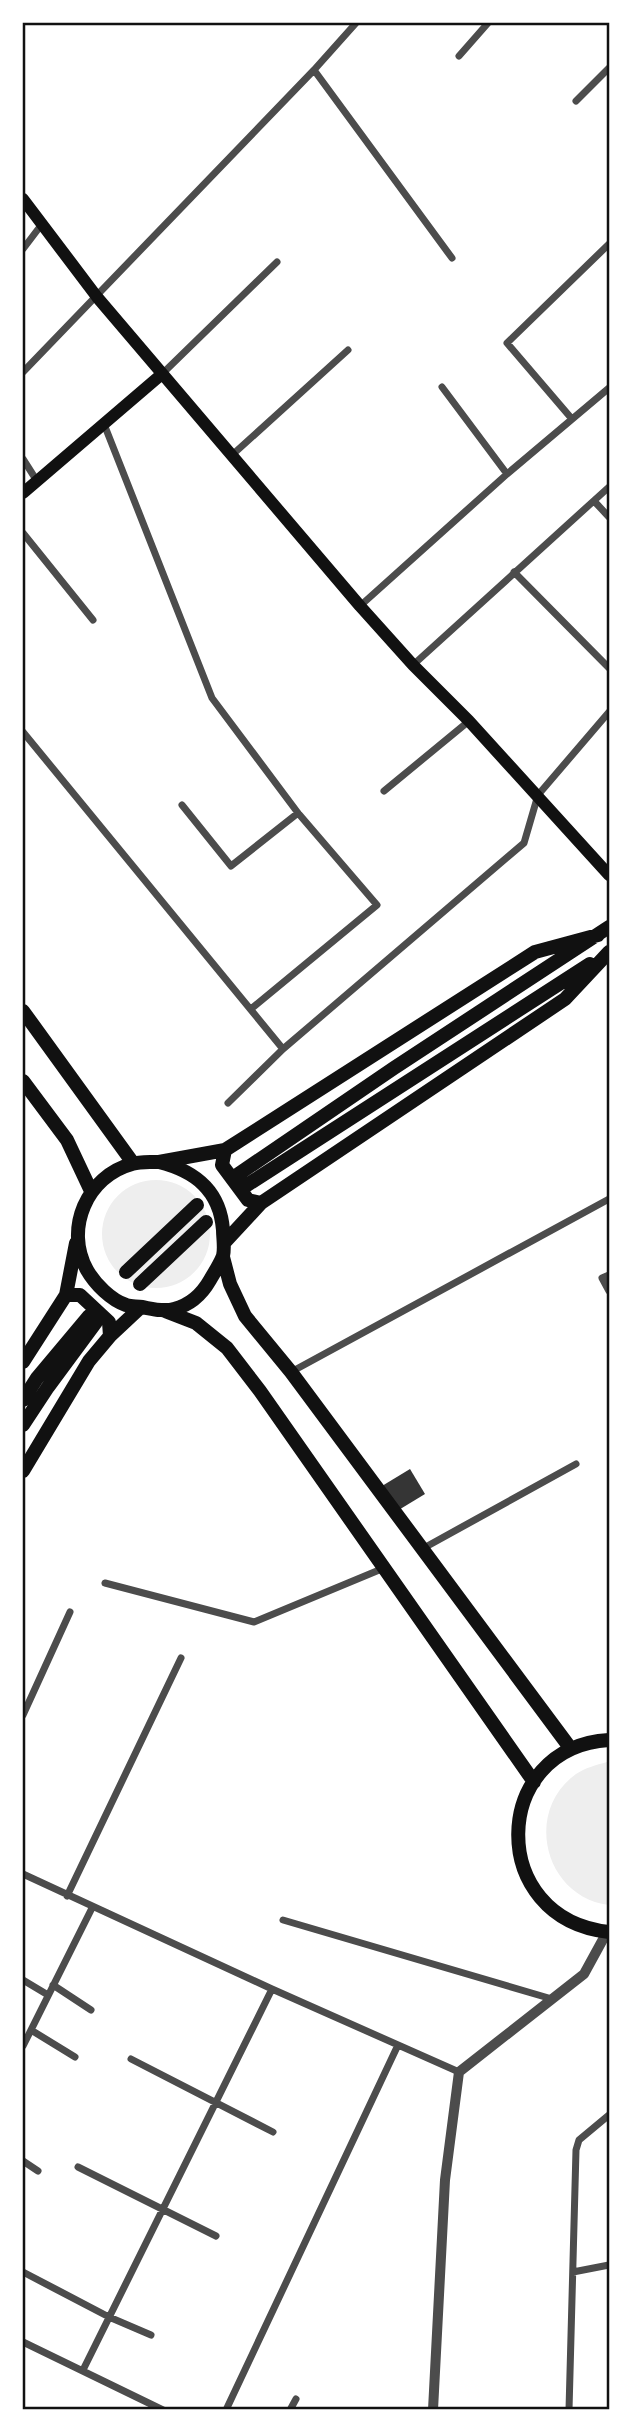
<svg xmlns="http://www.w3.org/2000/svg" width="632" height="2433" font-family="'Golos Text',sans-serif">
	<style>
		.green { fill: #eee }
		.building { fill: #353535 }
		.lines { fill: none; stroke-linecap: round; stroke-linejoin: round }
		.minor { stroke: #4c4c4c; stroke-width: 7 }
		.tertiary { stroke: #4c4c4c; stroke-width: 10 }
		.secondary { stroke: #111; stroke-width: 12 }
		.primary { stroke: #111; stroke-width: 14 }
		.neatline { fill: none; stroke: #111; stroke-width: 2.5 }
	</style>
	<rect width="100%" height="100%" fill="#fff"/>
	<path class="green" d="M102 1234a54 54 0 1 1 108 0a54 54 0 1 1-108 0Z
		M607 1762H609V1905C545 1897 523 1812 576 1774 585 1768 596 1765 607 1762Z"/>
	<path class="building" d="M410 1469 425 1494 397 1511 382 1486Z"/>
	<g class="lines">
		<path class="minor" d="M459 56 488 23
			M314 70 452 258
			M576 101 609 68
			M23 249 42 224
			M23 372 314 70 356 23
			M162 374 277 262
			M442 387 507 474
			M572 419 507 343 609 244
			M104 424 212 698 298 813 377 905 251 1009
			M231 456 348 350
			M23 459 37 481
			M594 501 609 517
			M23 533 93 620
			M514 572 609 668
			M360 606 507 474 609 388
			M413 665 609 487
			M23 732 283 1049
			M384 791 469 721
			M182 805 231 866 298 813
			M228 1103 283 1049 524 843 538 795 609 712
			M609 1275 602 1278 609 1291
			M291 1372 609 1199
			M422 1549 576 1464
			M105 1583 254 1622 384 1568
			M23 1715 70 1612
			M23 1874 272 1989 459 2072
			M67 1896 181 1658
			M283 1920 552 1999
			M23 1980 48 1995
			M53 1985 91 2010
			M31 2030 75 2057
			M23 2046 92 1908
			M131 2059 273 2132
			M23 2161 38 2171
			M78 2167 216 2236
			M23 2272 109 2317 151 2335
			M573 2272 609 2265
			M23 2342 163 2410
			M83 2370 272 1989
			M226 2410 398 2045
			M290 2410 296 2399
			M569 2410 576 2150 579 2140 609 2115"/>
		<path class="tertiary" d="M433 2410 445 2180 459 2072 584 1974 607 1932"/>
		<path class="secondary" d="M23 199 97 297 360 606 413 665 469 721 609 875
			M23 493 162 374"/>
		<path class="primary" d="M23 1011 133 1163
			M23 1081 67 1140 91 1191
			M225 1150 222 1165 248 1200 261 1203
			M159 1162 225 1150 535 952 598 935
			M159 1162C195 1171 220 1190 223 1230 223 1238 225 1248 223 1256 220 1264 214 1273 210 1280 202 1294 190 1305 174 1309 163 1312 153 1309 142 1307 137 1306 131 1307 126 1305 111 1300 95 1284 87 1270 64 1229 87 1176 132 1164 140 1161 150 1162 159 1162Z
			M237 1175 394 1068 609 927
			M244 1187 590 964
			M224 1243 261 1203 565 999 609 952
			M223 1257 230 1284 245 1316 291 1372 571 1749
			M126 1272 197 1205
			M140 1284 206 1222
			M66 1295H80L109 1322 110 1336
			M165 1311 196 1323 227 1348 260 1391 534 1782
			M23 1362 66 1295 76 1243
			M23 1400 37 1378 89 1316
			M23 1425 48 1387 96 1322
			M23 1471 89 1361 110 1336 141 1307
			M609 1740C490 1747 486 1919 609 1932"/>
	</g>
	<rect width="632" height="2433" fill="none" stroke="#ffffff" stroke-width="49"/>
	<rect x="24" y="24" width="584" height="2384" class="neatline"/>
</svg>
